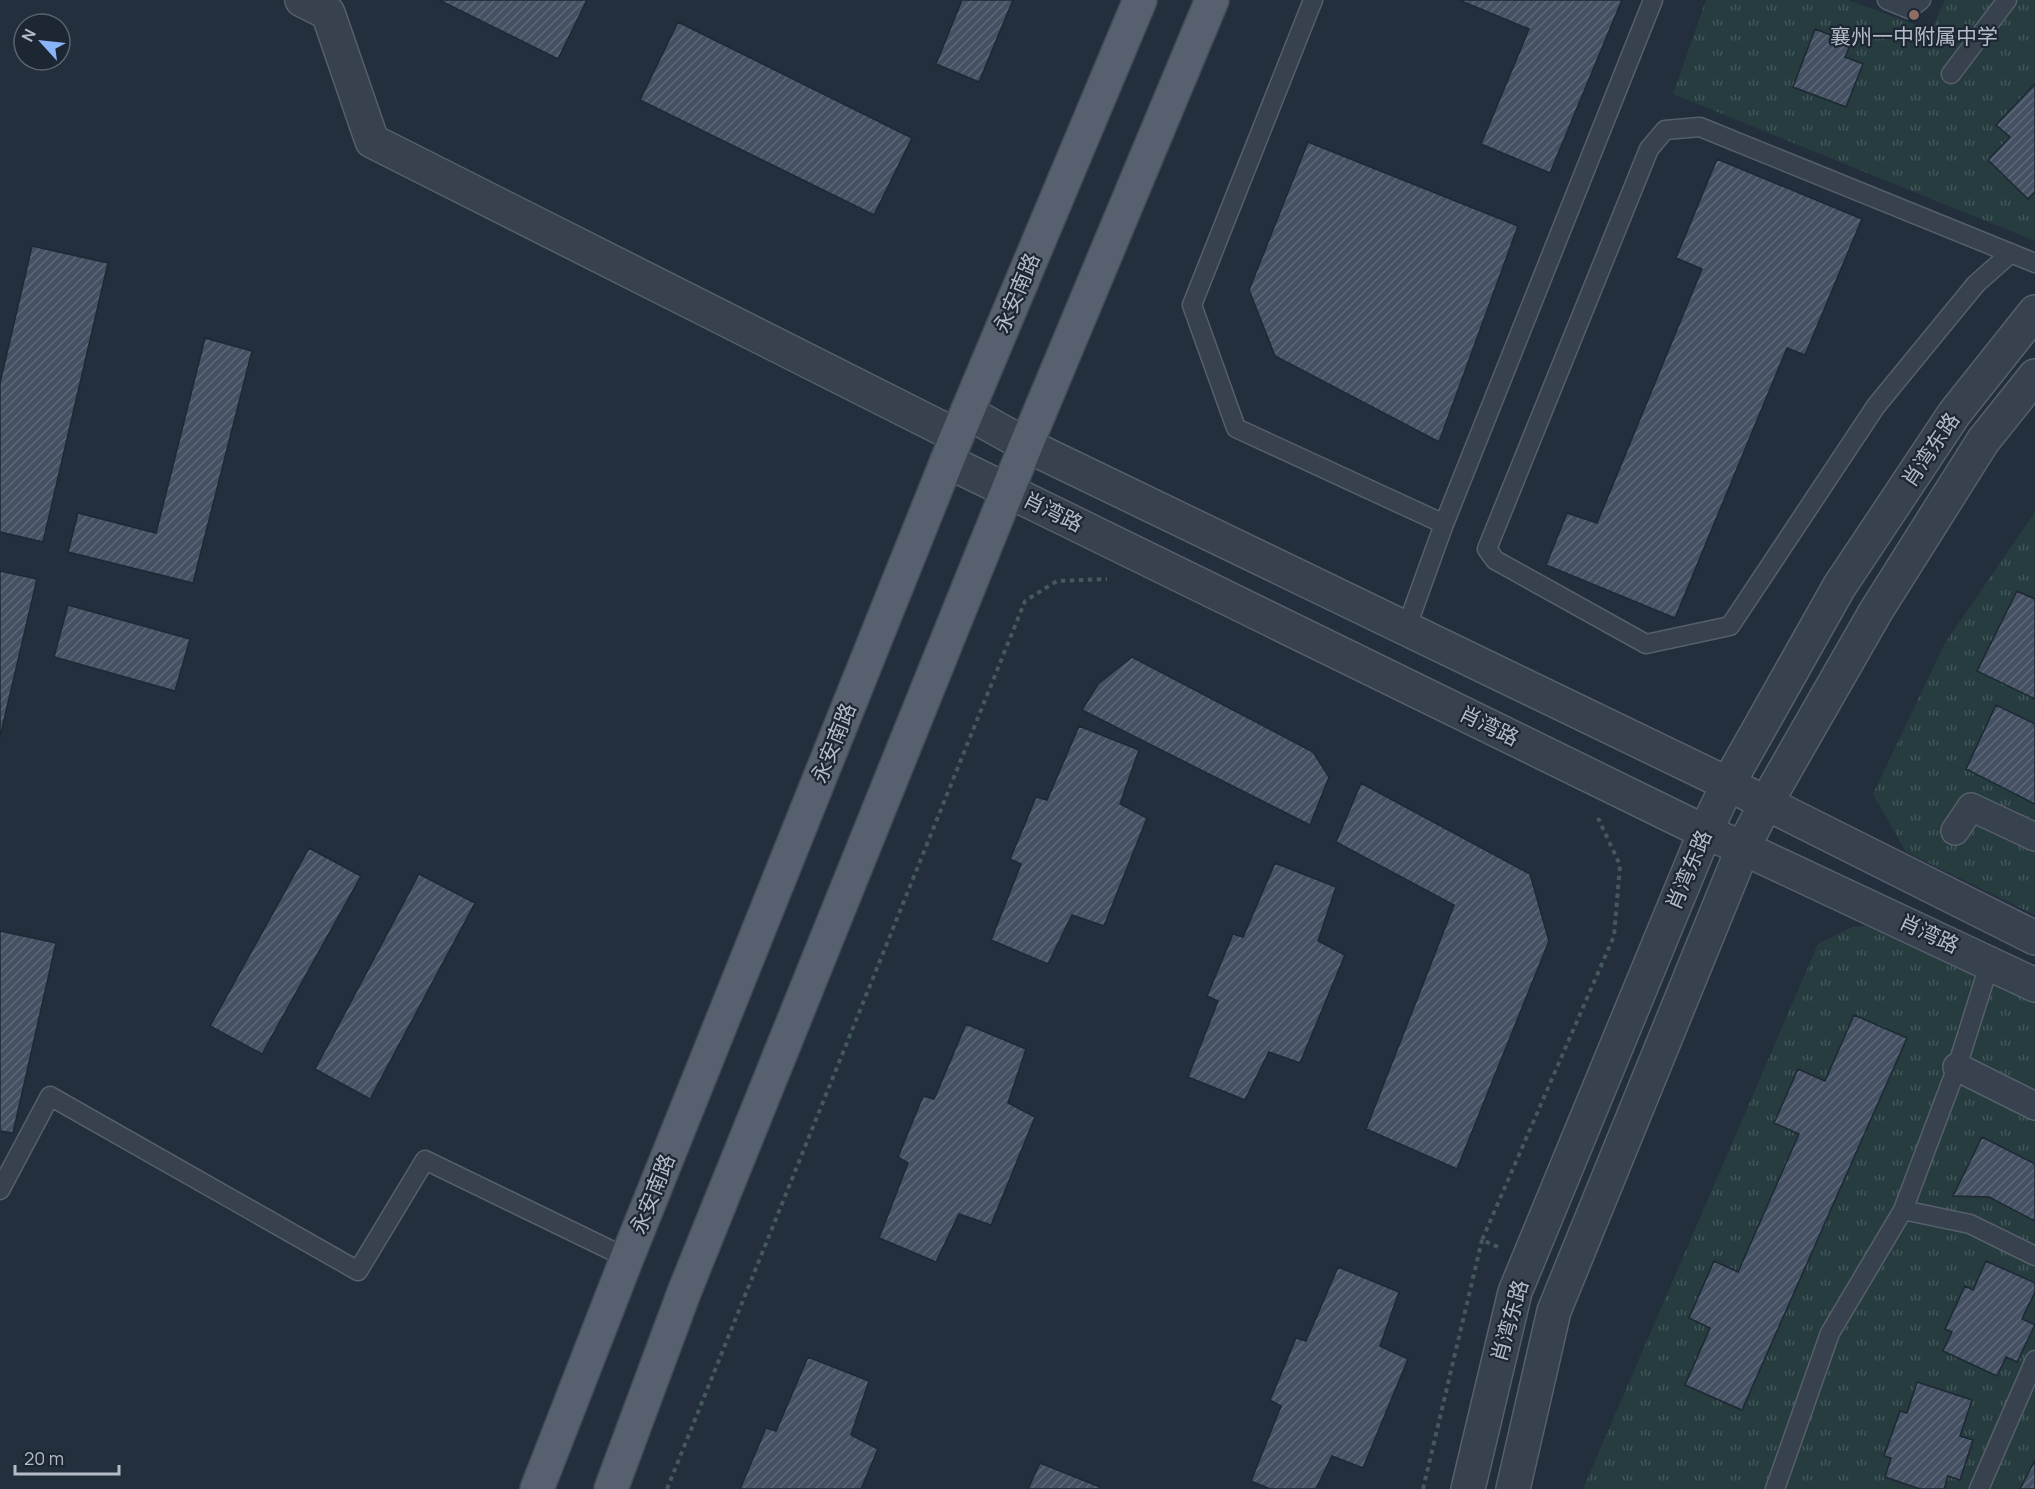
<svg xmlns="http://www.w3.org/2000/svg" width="2035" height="1489" font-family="Manrope,'Noto Sans SC',sans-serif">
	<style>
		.grass { fill: url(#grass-tufts) }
		.building { fill: url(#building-hatch); stroke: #1f2835; stroke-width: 1.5 }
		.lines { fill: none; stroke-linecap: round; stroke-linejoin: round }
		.service-casing { stroke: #565f6c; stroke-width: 21 }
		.pedestrian-casing { stroke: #565f6c; stroke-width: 30 }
		.minor-casing { stroke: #565f6c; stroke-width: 36 }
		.tertiary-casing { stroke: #565f6c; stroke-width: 36 }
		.primary-casing { stroke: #414a57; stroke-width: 36 }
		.path { stroke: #44595c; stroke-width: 4; stroke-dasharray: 4.5 4.5; stroke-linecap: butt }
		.service { stroke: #38414e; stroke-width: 18 }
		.pedestrian { stroke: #38414e; stroke-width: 27 }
		.minor { stroke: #38414e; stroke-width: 33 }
		.tertiary { stroke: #38414e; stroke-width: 33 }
		.primary { stroke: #56606e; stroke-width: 33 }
		.education-dot { fill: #8d6e63; stroke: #1d2633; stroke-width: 2 }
		.labels { text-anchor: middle; stroke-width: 4.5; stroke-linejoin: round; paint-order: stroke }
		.poi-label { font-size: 21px; fill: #b4bcc9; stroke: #1d2633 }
		.street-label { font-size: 21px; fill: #b4bcc9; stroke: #1d2633 }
	</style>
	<defs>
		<pattern id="grass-tufts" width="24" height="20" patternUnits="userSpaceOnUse" patternTransform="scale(1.5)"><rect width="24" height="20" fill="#263c3f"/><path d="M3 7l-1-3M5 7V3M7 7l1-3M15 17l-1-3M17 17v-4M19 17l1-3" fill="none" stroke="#435659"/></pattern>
		<pattern id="building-hatch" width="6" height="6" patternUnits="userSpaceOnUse" patternTransform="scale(1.5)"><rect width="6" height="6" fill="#455162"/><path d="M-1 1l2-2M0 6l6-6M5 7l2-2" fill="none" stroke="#5d6877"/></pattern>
	</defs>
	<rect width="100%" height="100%" fill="#242f3e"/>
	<path class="grass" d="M1706 0H1847L1931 30 1945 0H2035V241L1673 94Z
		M2035 512V915L1906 852 1873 794 1945 643Z
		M1888 924 2035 998V1489H1583L1818 944 1852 927Z"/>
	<path class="building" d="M439 0H587L558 59Z
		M962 0H1013L979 82 936 64Z
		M1459 0H1622L1550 173 1481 144 1529 29Z
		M678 22 912 138 874 215 640 100Z
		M1815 29 1851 43 1845 57 1863 64 1846 107 1793 87Z
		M2035 84V192L2028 199 1988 160 2010 137 1996 125Z
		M1308 142 1518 226 1439 442 1275 356 1249 290Z
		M1717 159 1862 219 1805 355 1787 348 1675 618 1546 565 1567 513 1597 523 1702 269 1676 258Z
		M32 246 108 263 43 542 0 532V383Z
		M205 338 252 351 193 583 68 552 78 513 156 533Z
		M0 571 37 579 0 737Z
		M2017 591 2035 599V699L1977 671Z
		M68 605 190 639 175 691 54 657Z
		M1132 657 1313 752 1329 777 1310 825 1082 710 1098 684Z
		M1996 705 2035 724V804L1966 769Z
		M1079 726 1139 750 1120 804 1147 818 1104 926 1072 915 1048 964 991 940 1021 864 1010 859 1036 797 1047 800Z
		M1361 783 1530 874 1549 941 1457 1169 1366 1129 1454 905 1336 842Z
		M309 848 361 876 262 1054 210 1026Z
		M1275 863 1336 887 1318 941 1345 955 1300 1063 1269 1052 1245 1100 1188 1077 1218 1001 1207 996 1233 934 1243 937Z
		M419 874 475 903 370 1099 315 1069Z
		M0 931 56 943 13 1133 0 1131Z
		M1854 1015 1907 1038 1742 1410 1685 1385 1710 1328 1689 1318 1714 1261 1738 1272 1799 1134 1774 1123 1798 1069 1825 1081Z
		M966 1024 1026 1049 1008 1103 1035 1117 991 1225 959 1214 936 1262 879 1238 908 1163 898 1157 923 1096 934 1099Z
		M1982 1137 2035 1164V1221L1989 1197 1953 1196Z
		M1986 1261 2035 1283V1292L2022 1319 2035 1325 2017 1362 2006 1357 1997 1376 1943 1351 1952 1332 1945 1329 1965 1286 1973 1290Z
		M1338 1267 1399 1292 1380 1346 1408 1359 1363 1468 1332 1456 1316 1489H1270L1251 1481 1281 1406 1270 1400 1296 1338 1306 1341Z
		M808 1357 869 1381 851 1435 878 1449 861 1489H740L766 1428 776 1431Z
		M1917 1382 1972 1400 1960 1436 1973 1440 1960 1480 1948 1476 1944 1489H1920L1885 1477 1891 1458 1884 1456 1900 1411 1907 1413Z
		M2035 1460V1489H2020Z
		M1040 1463 1100 1487 1099 1489H1028Z"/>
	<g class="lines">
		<defs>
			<path id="service" d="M1313 0 1192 305 1236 428 1444 524
				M1887 0 1909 9 1921 0
				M1951 74 2007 0
				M2011 253 1976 284 1876 406 1730 626 1646 644 1495 560 1487 549 1649 149 1665 130 1700 127 2035 263
				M1406 629 1444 524 1653 0
				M0 1190 50 1096 358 1271 425 1160 627 1258
				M1903 1210 1957 1067 1990 962
				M1775 1489 1830 1333 1903 1210 1970 1224 2035 1256
				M1979 1489 2035 1360"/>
			<path id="pedestrian" d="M1955 831 1971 807 2035 837
				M1957 1067 2035 1106"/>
			<path id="minor" d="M302 0 328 13 372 141 957 436"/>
			<path id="tertiary" d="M967 412 1026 445 1728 784 2035 938
				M947 461 1705 832 1743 848 2035 985
				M1468 1489 1515 1292 1705 832 1728 784 1839 587 1954 414 2035 312
				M1513 1489 1554 1311 1743 848 1766 803 1876 611 1983 441 2035 376"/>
			<path id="primary" d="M537 1489 627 1258 957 436 1140 0
				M611 1489 685 1290 1026 445 1212 0"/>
		</defs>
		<use href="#service" class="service-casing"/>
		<use href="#pedestrian" class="pedestrian-casing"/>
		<use href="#minor" class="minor-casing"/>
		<use href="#tertiary" class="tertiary-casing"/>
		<use href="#primary" class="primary-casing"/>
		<path class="path" d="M1498 1247 1482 1240 1614 936 1620 865 1598 818
			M667 1489 1025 601 1057 581 1107 579
			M1423 1489 1482 1240"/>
		<use href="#service" class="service"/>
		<use href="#pedestrian" class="pedestrian"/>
		<use href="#minor" class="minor"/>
		<use href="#tertiary" class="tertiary"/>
		<use href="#primary" class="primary"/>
	</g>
	<circle class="education-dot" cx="1914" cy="15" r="6"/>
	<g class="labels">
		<g class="poi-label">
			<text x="1914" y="44">襄州一中附属中学</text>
		</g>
		<g class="street-label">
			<text transform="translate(1017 293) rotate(-67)" y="7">永安南路</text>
			<text transform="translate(1931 450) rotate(-56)" y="7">肖湾东路</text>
			<text transform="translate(1053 512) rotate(26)" y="7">肖湾路</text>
			<text transform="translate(1489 726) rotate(26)" y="7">肖湾路</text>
			<text transform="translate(834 743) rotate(-68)" y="7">永安南路</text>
			<text transform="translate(1689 870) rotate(-67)" y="7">肖湾东路</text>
			<text transform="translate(1929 934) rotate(25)" y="7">肖湾路</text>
			<text transform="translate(653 1194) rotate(-68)" y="7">永安南路</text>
			<text transform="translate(1510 1321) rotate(-74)" y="7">肖湾东路</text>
		</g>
	</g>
	<g transform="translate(42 42) rotate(297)"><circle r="28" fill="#1d2633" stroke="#59626f" stroke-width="1.5"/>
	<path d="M0-4.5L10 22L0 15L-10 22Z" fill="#8ab4f8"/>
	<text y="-9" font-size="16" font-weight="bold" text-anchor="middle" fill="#b4bcc9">N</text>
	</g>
	<path d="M15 1465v9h104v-9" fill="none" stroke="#b4bcc9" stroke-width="3"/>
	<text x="24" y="1465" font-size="18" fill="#b4bcc9" stroke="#1d2633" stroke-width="4.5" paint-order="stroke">20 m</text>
</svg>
